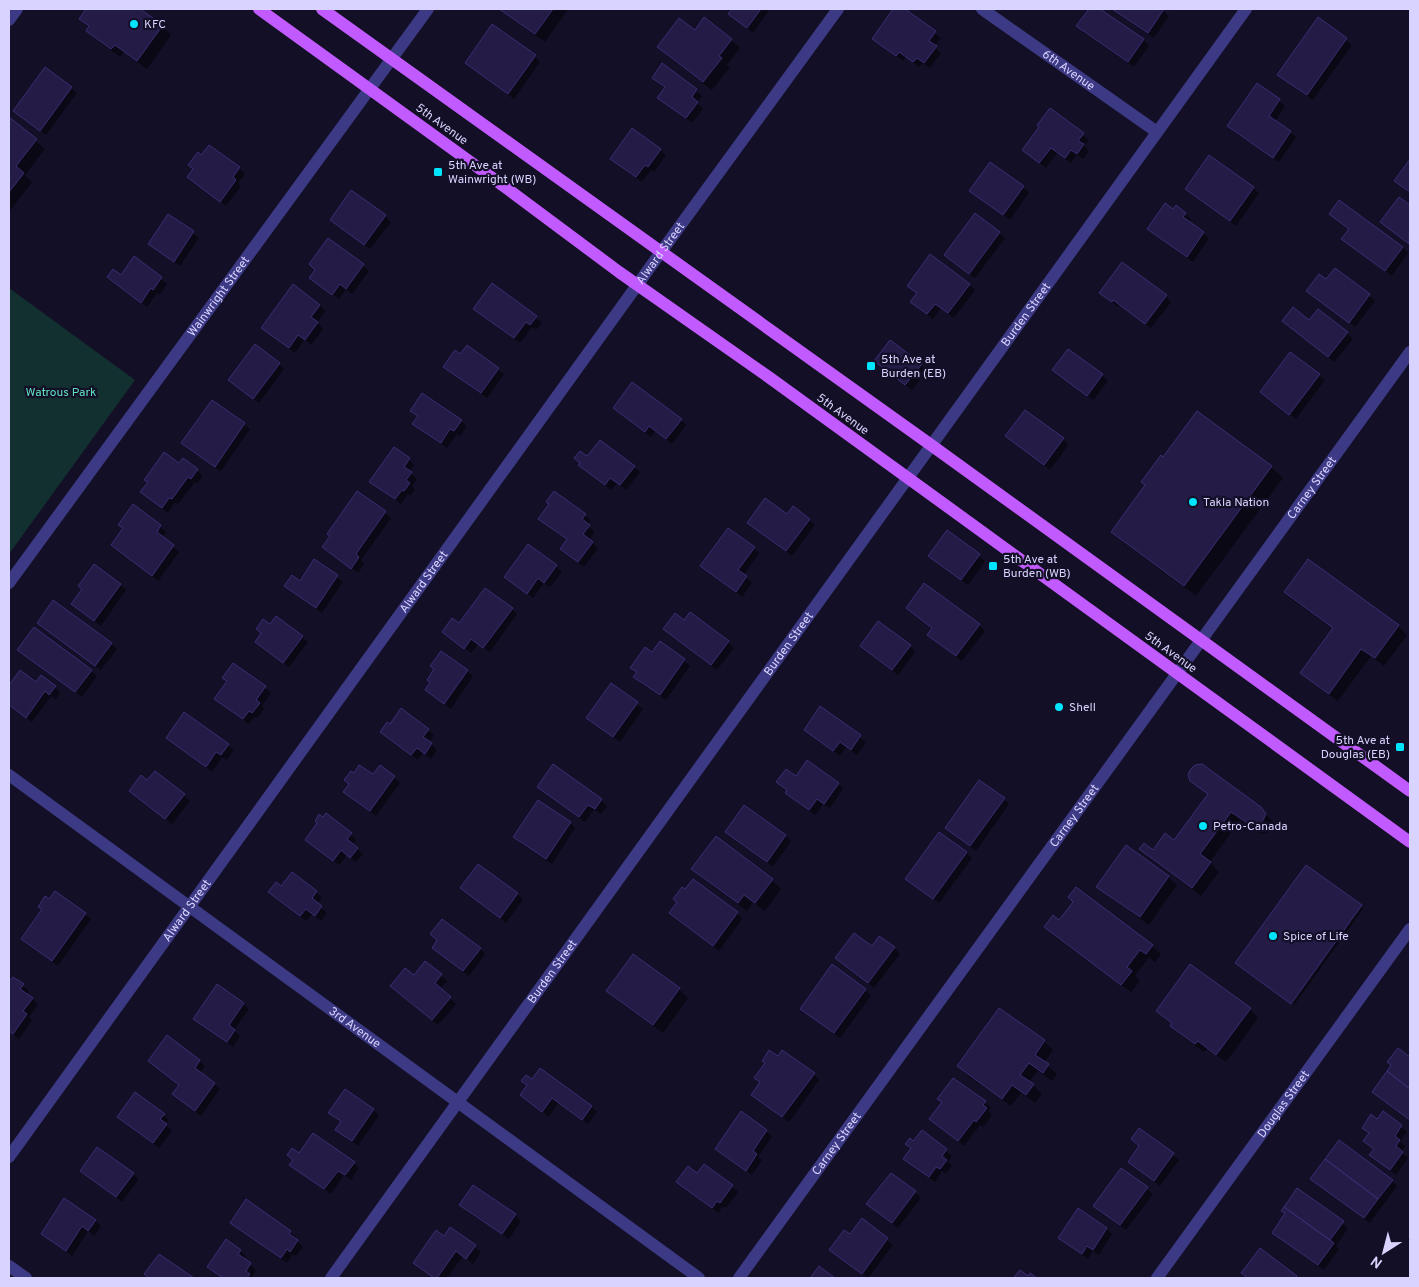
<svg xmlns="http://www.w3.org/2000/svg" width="1419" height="1287" font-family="Overpass,sans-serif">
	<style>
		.green { fill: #12302f }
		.shadow { fill: #0007 }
		.building { fill: #241b47; stroke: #3b2d73 }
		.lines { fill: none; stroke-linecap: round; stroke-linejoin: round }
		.minor { stroke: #3d3a85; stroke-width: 12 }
		.major { stroke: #c25bff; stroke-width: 12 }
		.poi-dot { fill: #00e5ff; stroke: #130f26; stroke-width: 2 }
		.labels { text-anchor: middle; stroke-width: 4.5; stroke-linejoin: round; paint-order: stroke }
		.poi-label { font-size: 12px; fill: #d9d4ff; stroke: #130f26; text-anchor: start }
		.street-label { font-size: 12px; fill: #d9d4ff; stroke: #130f26 }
		.park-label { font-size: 12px; fill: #5fe0c0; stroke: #130f26 }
	</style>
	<rect width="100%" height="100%" fill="#130f26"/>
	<path class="green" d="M9 288 135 380 9 554Z"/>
	<path class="shadow" d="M88 9H138L162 26 171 35 147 69 124 52 120 57 96 39 87 31 89 28 80 19Z
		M499 9H568L545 42Z
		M733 9H770L753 33 729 14Z
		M895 9H903L941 38 934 46 941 53 930 68 923 63 919 67 906 57 903 61 874 39Z
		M1090 9H1098L1144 40 1149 46 1134 67 1083 32 1078 26Z
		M1111 9H1161L1169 16 1154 38Z
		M1319 19 1352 45 1313 100 1279 75Z
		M695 32 731 40 740 48 727 65 730 67 712 90 667 56 658 47Z
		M535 56 540 62 514 99 467 63Z
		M662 65 702 96 697 103 703 109 692 123 665 103V88L653 78Z
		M1257 85 1285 106 1275 121 1296 137 1279 162 1234 132 1229 126Z
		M71 88 77 93 46 135 14 111Z
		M1050 109 1089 140 1084 146 1089 151 1083 159 1077 155 1071 163 1057 153 1046 168 1023 150 1040 127Z
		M9 119 45 149 25 175 32 182 9 212Z
		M660 150 666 155 654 172 651 170 642 182 611 159Z
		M991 163 1029 192 1010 220 971 191Z
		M239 168 245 174 238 183 241 186 226 206 195 182Z
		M1253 188 1259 193 1236 226 1187 189Z
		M1400 198 1410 207V245L1387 227Z
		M1176 207 1191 219 1189 223 1209 238 1193 262 1148 229Z
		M1330 214 1402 247 1408 253 1392 276 1343 239 1350 230Z
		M169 216 199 238 180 266 149 244Z
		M385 216 391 222 370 249 337 225Z
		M999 233 1005 238 975 278 951 260Z
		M329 240 369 271 352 294 346 289 339 299 317 283V270Z
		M134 258 167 284 159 295 157 293 147 307 108 277H121Z
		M1335 270 1375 301 1355 327 1308 291 1326 281Z
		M492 285 542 323 536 330 532 327 520 343 475 309Z
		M969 285 975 290 954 318 941 308 933 319 918 307V294L914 291Z
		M1101 293 1166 296 1171 302 1151 328 1120 305 1118 307Z
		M320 305 325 311 317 323 323 329 311 345 305 339 295 353 262 328Z
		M1310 322 1347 333 1353 339 1334 362 1289 326Z
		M1291 353 1325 380 1296 419 1261 392Z
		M460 356 498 369 504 374 487 398 445 367Z
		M876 361 921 365 926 371 912 390Z
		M279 364 284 369 259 403 236 386Z
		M1053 370 1102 375 1108 381 1093 400Z
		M615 408 681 420 686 425 672 444 655 431 651 437Z
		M412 411 461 421 467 426 460 436 457 434 447 448 414 424 418 417Z
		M244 424 250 429 221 471 183 443Z
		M1007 436 1063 439 1068 445 1050 470Z
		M588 458 634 467 640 472 626 490 617 483 611 490 580 465Z
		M183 459 203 476 197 484 195 482 178 504 175 502 168 513 142 492 179 465Z
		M409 459 414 465 409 472 417 479 412 486 415 490 410 496 408 494 401 504 377 487Z
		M1163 459 1271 467 1283 478 1196 596 1124 543 1112 532 1146 486Z
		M358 493 391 518 361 560 364 564 358 573 323 547Z
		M134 506 166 532 162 538 179 552 158 581 112 545 124 529Z
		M585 515 591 521 587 525 595 532 589 540 598 548 584 567 562 549 568 540 540 519Z
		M787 515 809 520 815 525 792 556 754 528Z
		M947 532 985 561 968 585 929 556Z
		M754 548 759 553 744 575 752 583 742 597 702 566Z
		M315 561 343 582 322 613 285 586 300 582Z
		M556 566 562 572 550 587 544 583 533 598 505 577Z
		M120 585 126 590 101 626 78 609Z
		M1285 592 1398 626 1407 635 1384 666 1371 656 1338 701 1311 681 1302 673 1333 629 1294 601Z
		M907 608 979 625 985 631 962 661 935 640 929 635 933 629Z
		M512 609 517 614 490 652 478 644 471 653 444 632 460 625Z
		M684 622 728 642 734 648 717 670 670 634Z
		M38 623 111 644 117 649 101 670Z
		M270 625 302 637 308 642 289 667 262 647Z
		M660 643 690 666 666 700 640 683 635 677 638 673 632 668 653 654Z
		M861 646H910L915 652 898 675Z
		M19 650 91 671 97 676 82 697Z
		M234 665 271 693 262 706 264 709 258 718 255 716 249 724 222 704 228 682 224 678Z
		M467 671 473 676 451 709 426 690 431 682Z
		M20 672 36 684 55 687 60 693 56 700 51 696 32 722 9 706V688Z
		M611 685 643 709 620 742 588 718Z
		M821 708 866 742 857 755 846 747 840 756 805 730Z
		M185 714 234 750 227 760 222 757 212 772 167 738Z
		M390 725 428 730 434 735 429 742 437 750 431 759 423 753 418 760 381 732Z
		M380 766 400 783 376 816 345 792 373 776Z
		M797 778 838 784 843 789 830 808 823 804 815 815 793 799 787 793 788 791 778 782Z
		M1191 780 1260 808 1274 823 1271 831 1262 834 1240 820 1210 862 1219 872 1201 896 1150 858 1141 849 1153 852 1175 842 1209 795Z
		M147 782 184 795 190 801 172 824 136 796Z
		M538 787 601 800 607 806 601 814 594 809 585 822Z
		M1004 799 1009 804 976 851 946 828Z
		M570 822 575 828 552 864 520 843 515 837Z
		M727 832 785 836 791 841 773 867Z
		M351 834 356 840 352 845 363 854 356 862 347 855 339 865 312 845Z
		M716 838 772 880 781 889 765 911 753 902 747 911 702 878 693 869Z
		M966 853 972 858 939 903 913 884Z
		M1168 877 1177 885 1149 925 1107 895 1098 886Z
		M281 888 316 892 322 898 317 904 327 913 321 921 312 914 306 921 276 897Z
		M462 888 517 894 523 899 506 923Z
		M678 903 737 913 742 919 719 951 670 913Z
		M1361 906 1363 909 1294 1005 1239 966Z
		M85 914 91 919 58 966 22 939Z
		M1060 922 1152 946 1161 954 1155 962 1149 957 1135 976 1140 981 1131 992 1054 936 1046 927Z
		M433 948H480L485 954 469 976Z
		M872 948H894L900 954 874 988 836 958Z
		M634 956 679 989 688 998 663 1033 617 1000 608 991Z
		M426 963 447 981 440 989 456 1004 438 1025 398 992 414 977Z
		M13 978 29 991 26 995 38 1004 29 1017 32 1020 19 1039 9 1031V982Z
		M865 990 871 996 840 1038 801 1009Z
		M244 1004 249 1009 234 1030 240 1036 233 1047 195 1018Z
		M1250 1009 1258 1018 1226 1062 1207 1049 1204 1052 1181 1035 1172 1026 1173 1024 1158 1011Z
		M1044 1041 1053 1050 1044 1063 1057 1074 1052 1081 1038 1071 1029 1082 1042 1094 1035 1103 1021 1093 1011 1106 967 1075 959 1066Z
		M1398 1049 1410 1058V1120L1379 1097Z
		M778 1058 814 1074 819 1080 789 1122 758 1100 761 1083 756 1078Z
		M150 1061H199L205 1066 200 1073 220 1089 201 1116 173 1094 180 1085Z
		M954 1079 985 1102 991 1108 988 1111 992 1115 983 1127 980 1125 964 1146 930 1119 943 1102Z
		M523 1081 591 1106 597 1112 588 1124 558 1103 549 1117 521 1095 528 1086Z
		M373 1110 379 1115 358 1146 337 1130 342 1122 330 1113Z
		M741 1113 772 1136 758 1157 762 1160 752 1175 716 1149Z
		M1383 1113 1407 1132 1400 1141 1405 1146 1401 1152 1408 1158 1396 1175 1371 1155 1375 1150 1364 1141 1369 1134 1363 1128 1378 1120Z
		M164 1115 169 1120 166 1125 172 1131 159 1148 119 1117Z
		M1139 1130 1179 1160 1160 1186 1129 1162 1140 1147Z
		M922 1132 952 1156 948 1162 952 1166 946 1174 942 1171 935 1182 911 1164 912 1149 907 1144 913 1143Z
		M299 1154 354 1163 359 1168 351 1180 344 1175 331 1194 297 1170Z
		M1121 1169 1153 1194 1126 1230 1101 1211Z
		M82 1171 133 1174 139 1179 122 1202Z
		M697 1175 732 1186 738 1192 726 1208 723 1206 718 1213 678 1182Z
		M1392 1181 1397 1186 1370 1223 1318 1184Z
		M1297 1190 1348 1228 1336 1246 1339 1249 1324 1270 1279 1238 1286 1214 1283 1211Z
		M915 1192 921 1198 898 1228 868 1204Z
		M247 1201 296 1237 295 1239 303 1247 296 1256 293 1254 287 1263 231 1223Z
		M461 1205 515 1215 521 1221 509 1239 466 1211Z
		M1078 1210 1107 1229 1112 1234 1099 1255 1093 1251 1088 1259 1060 1238Z
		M862 1220 893 1245 868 1278 831 1250 850 1236Z
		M95 1221 101 1226 94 1236 88 1231 72 1256 42 1233Z
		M450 1229 481 1252 473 1264 463 1256 447 1278H433L414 1263 444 1237Z
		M1260 1250 1296 1277 1298 1278H1248L1243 1273Z
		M240 1251 246 1256 244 1259 256 1270 252 1277 253 1278H223L209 1266Z"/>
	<path class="building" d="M86 9H140L163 25 137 61 115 45 111 49 86 31 89 26 79 19Z
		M499 9H553L535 34Z
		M732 9H761L747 28 728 14Z
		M893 9H905L936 31 929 41 937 46 924 63 917 58 913 62 899 52 896 56 872 39Z
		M1089 9H1100L1144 39 1128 62 1076 26Z
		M1112 9H1164L1148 33Z
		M704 17 732 39 719 56 722 58 703 82 657 47 679 18 695 30Z
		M1318 17 1347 38 1307 95 1277 75Z
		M492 24 536 55 508 94 465 63Z
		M662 63 697 89 692 97 698 102 686 118 657 98 665 87 652 78Z
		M45 67 72 87 40 131 13 111Z
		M1257 83 1280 99 1269 116 1291 131 1273 158 1227 126Z
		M1050 108 1084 133 1078 141 1084 144 1077 154 1071 150 1065 158 1051 148 1039 163 1022 150 1039 127 1037 125Z
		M9 117 37 139 16 166 24 173 9 192Z
		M632 128 661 149 648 167 645 165 636 177 610 159Z
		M209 145 240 167 233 177 236 180 220 202 187 177 193 169 188 165 198 152 201 155Z
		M1209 155 1254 187 1230 221 1185 189Z
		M1410 159V192L1394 181Z
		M990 162 1024 186 1003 215 969 191Z
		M351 190 386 215 364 245 330 220Z
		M1399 197 1410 205 1409 244 1380 222Z
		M1339 200 1403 247 1385 271 1341 239 1349 229 1329 214Z
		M1165 203 1173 209 1176 205 1186 213 1183 217 1204 232 1187 257 1147 229Z
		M975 213 1000 232 969 274 944 255Z
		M168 214 194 231 174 262 148 244Z
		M328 238 364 264 346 289 340 284 332 295 309 278 315 270 309 264Z
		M930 254 970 284 948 313 935 304 927 314 910 302 917 293 907 286Z
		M134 256 162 277 153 290 151 288 141 303 107 277 113 269 121 275Z
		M1122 262 1167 295 1145 324 1113 300 1112 302 1099 293Z
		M1335 268 1370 294 1349 323 1306 291 1319 274 1326 279Z
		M492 283 537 316 530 325 526 322 514 338 473 309Z
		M293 284 320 305 311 317 318 322 305 340 298 335 289 348 261 328Z
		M1293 307 1309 320 1318 309 1348 332 1328 357 1282 321Z
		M890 340 922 364 905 385 874 361Z
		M255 344 280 363 253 399 228 380Z
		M467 345 499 368 481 393 443 367 455 350 460 354Z
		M1068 349 1103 374 1087 396 1052 370Z
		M1290 352 1320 374 1289 415 1260 392Z
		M632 382 682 419 666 439 649 426 645 432 613 408Z
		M422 393 462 420 454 431 450 429 441 443 412 424 418 416 410 411Z
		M212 400 245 423 215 467 181 443Z
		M1025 410 1064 438 1044 465 1005 436Z
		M1197 411 1272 466 1184 586 1111 532 1145 485 1141 482 1161 455 1163 457Z
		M600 440 635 466 620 485 610 478 605 485 578 465 580 463 574 458 580 451 587 456Z
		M394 447 410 458 404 467 412 472 406 480 410 483 404 491 402 490 395 499 369 482Z
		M164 452 179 463 183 458 198 469 191 479 188 477 172 499 169 498 162 508 140 492 148 482 144 480Z
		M357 491 386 511 356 554 359 557 351 569 322 547 330 536 327 534Z
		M554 491 586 514 582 519 590 525 583 534 593 542 578 562 560 549 567 539 538 519 549 504 546 502Z
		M765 498 787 514 793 506 810 519 786 551 747 523Z
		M133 504 161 525 157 532 174 545 152 576 111 545 123 528 118 525Z
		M728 528 755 547 738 570 747 576 736 592 700 566Z
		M947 530 980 554 961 580 928 556Z
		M528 544 557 565 544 583 538 578 527 594 504 577Z
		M314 559 338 575 316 608 284 586 292 575 300 581Z
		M1308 559 1399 625 1375 658 1361 649 1329 694 1300 673 1333 628 1284 592Z
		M94 564 121 584 94 621 71 604 82 589 78 586Z
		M924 583 980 624 956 656 927 635 932 628 906 608Z
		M485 588 513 608 483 648 471 639 464 649 442 632 452 618 459 623Z
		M53 600 112 643 95 666 37 623Z
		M690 612 729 641 711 665 663 629 675 613 684 620Z
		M276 616 303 636 283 663 255 642 261 633 256 629 263 619 270 624Z
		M878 621 911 645 892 670 860 646Z
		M34 627 92 670 75 692 17 650Z
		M660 641 685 659 660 695 633 677 637 672 630 668 645 647 652 652Z
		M441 651 468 670 444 704 425 690 430 682 427 680 434 669 430 666Z
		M233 663 266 686 256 700 260 703 252 713 249 711 243 719 214 699 227 681 222 678Z
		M20 670 36 682 41 675 56 686 49 695 45 691 26 718 9 705V685Z
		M611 683 638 702 613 737 586 718Z
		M820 706 861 735 851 750 840 742 833 751 804 730Z
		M401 708 429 729 423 737 432 743 425 754 417 748 411 755 380 732 387 722 390 724Z
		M184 712 229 744 221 755 216 752 206 767 166 738Z
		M807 760 839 783 824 804 817 799 809 810 785 793 787 790 776 782 786 769 796 776Z
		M553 764 602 799 595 809 588 805 579 817 537 787Z
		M1202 764 1261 807 1266 814 1262 822 1252 826 1231 812 1200 854 1211 862 1192 888 1139 849 1144 843 1153 850 1165 833 1174 840 1208 794 1190 781 1188 775 1190 770 1195 765Z
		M359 765 373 774 380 765 395 776 370 811 343 792 349 784 344 780 351 771 354 773Z
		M155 771 185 794 165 819 129 791 141 775 147 780Z
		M979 780 1005 798 970 846 945 828Z
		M538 800 571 822 546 859 513 837Z
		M744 805 786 835 767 862 725 832Z
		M326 813 352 833 347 839 358 848 350 858 341 850 333 861 305 840 317 823 315 821 319 814 323 817Z
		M939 832 967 852 933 899 905 879Z
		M716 836 773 879 755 903 744 895 738 903 691 869Z
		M1126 845 1169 876 1140 917 1096 887Z
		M478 864 518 893 500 918 460 888Z
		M1306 865 1362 905 1291 1004 1235 963Z
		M292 872 317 891 312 898 322 906 315 916 306 909 300 916 268 892 276 882 281 886Z
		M693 879 738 912 713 946 669 913 677 902 673 899 682 887 685 889Z
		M1076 887 1153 945 1146 954 1140 950 1127 967 1132 971 1121 985 1044 927 1053 915 1059 920 1073 902 1068 897Z
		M55 891 86 913 52 961 21 939 42 909 38 907 45 896 49 899Z
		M442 919 481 948 463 971 432 948 437 940 430 934Z
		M854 933 872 946 879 936 895 947 868 983 835 958Z
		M633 954 680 988 653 1025 606 991Z
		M425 961 442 974 435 983 451 997 432 1020 390 986 405 968 414 975Z
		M832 964 866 989 834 1033 800 1009Z
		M1190 964 1251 1008 1216 1055 1198 1041 1195 1044 1170 1026 1172 1023 1156 1011Z
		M13 977 24 984 20 989 33 998 23 1011 27 1014 13 1034 9 1031V981Z
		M217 984 244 1003 229 1025 235 1030 227 1042 193 1019Z
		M999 1008 1045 1040 1035 1055 1049 1064 1043 1073 1029 1063 1020 1075 1034 1084 1026 1095 1012 1085 1002 1099 957 1066Z
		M167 1035 200 1060 195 1068 215 1083 195 1111 172 1094 179 1085 148 1061Z
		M1398 1048 1410 1057V1089L1387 1071 1391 1065 1387 1062Z
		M769 1050 778 1056 782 1050 815 1073 782 1117 751 1095 760 1082 754 1078 765 1063 762 1061Z
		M540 1068 592 1106 582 1120 552 1098 542 1112 520 1095 527 1085 521 1081 526 1075 532 1079Z
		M1387 1071 1410 1089V1120L1372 1092Z
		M953 1078 986 1101 983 1105 987 1108 976 1122 974 1120 958 1141 929 1119 942 1102 937 1099Z
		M345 1089 374 1109 352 1141 335 1130 341 1121 328 1113Z
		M135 1092 165 1114 160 1119 167 1124 153 1143 117 1117Z
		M741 1111 767 1130 753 1151 757 1154 746 1171 715 1149Z
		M1383 1111 1402 1125 1395 1136 1400 1140 1396 1146 1403 1152 1390 1170 1369 1155 1374 1149 1363 1141 1369 1133 1362 1128 1371 1114 1377 1119Z
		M1139 1128 1174 1153 1154 1181 1128 1162 1139 1146 1131 1139Z
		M922 1130 947 1149 942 1156 947 1160 940 1169 936 1167 929 1177 903 1159 911 1148 905 1144 910 1138 913 1141Z
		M313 1133 355 1162 345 1175 338 1171 324 1189 289 1165 293 1160 287 1155 292 1148 299 1153Z
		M1339 1140 1393 1180 1378 1199 1325 1159Z
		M97 1147 134 1173 116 1197 80 1171Z
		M1325 1159 1378 1199 1364 1218 1310 1179Z
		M704 1164 733 1185 720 1203 717 1201 712 1208 676 1182 688 1166 697 1173Z
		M1121 1168 1148 1187 1120 1225 1093 1206Z
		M891 1173 916 1191 892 1223 866 1204Z
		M473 1185 516 1214 502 1234 459 1205Z
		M1297 1188 1344 1221 1330 1240 1284 1207Z
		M64 1198 96 1220 88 1231 82 1226 66 1251 41 1234Z
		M246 1199 291 1231 289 1234 298 1240 290 1252 287 1249 281 1258 230 1223Z
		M1284 1207 1334 1243 1318 1265 1272 1233 1285 1213 1281 1211Z
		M1078 1208 1107 1228 1093 1250 1087 1246 1082 1254 1058 1238Z
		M862 1218 888 1238 862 1274 829 1250 844 1230 850 1234Z
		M450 1227 476 1245 466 1259 456 1251 437 1278H434L413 1263 436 1230 444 1236Z
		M226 1239 241 1250 238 1254 251 1263 246 1271 250 1274 247 1278H223L207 1267Z
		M1260 1248 1297 1276 1295 1278H1248L1241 1273Z
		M159 1254 194 1278H149L144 1274Z
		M819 1266 835 1278H810Z
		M1020 1270 1028 1276 1030 1273 1037 1278H1013Z"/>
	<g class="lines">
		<g class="minor">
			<path id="s1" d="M982 9 1157 132"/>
			<path d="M9 20 17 9"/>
			<path id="s2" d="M9 583 428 9"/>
			<path id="s3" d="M9 775 699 1278"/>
			<path id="s4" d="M9 1157 661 252 838 9"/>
			<path d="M9 1266 26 1278"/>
			<path id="s5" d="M331 1278 1246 9"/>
			<path id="s6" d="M739 1278 1410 352"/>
			<path id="s7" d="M1157 1278 1410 929"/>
		</g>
		<path class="major" d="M259 9 509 190 619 272 770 378 1410 842
			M322 9 931 445 1410 791"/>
	</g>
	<g class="poi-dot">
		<circle cx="134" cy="24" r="5"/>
		<rect x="433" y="167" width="10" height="10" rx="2.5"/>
		<rect x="866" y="361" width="10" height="10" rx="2.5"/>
		<circle cx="1193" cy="502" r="5"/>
		<rect x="988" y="561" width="10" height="10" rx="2.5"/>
		<circle cx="1059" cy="707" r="5"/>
		<rect x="1395" y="742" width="10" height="10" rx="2.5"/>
		<circle cx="1203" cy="826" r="5"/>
		<circle cx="1273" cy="936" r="5"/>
	</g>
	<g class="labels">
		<g class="poi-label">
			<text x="144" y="28">KFC</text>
			<text x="448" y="169">5th Ave at<tspan x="448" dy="14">Wainwright (WB)</tspan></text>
			<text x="881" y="363">5th Ave at<tspan x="881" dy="14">Burden (EB)</tspan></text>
			<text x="1203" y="506">Takla Nation</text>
			<text x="1003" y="563">5th Ave at<tspan x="1003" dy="14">Burden (WB)</tspan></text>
			<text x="1069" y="711">Shell</text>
			<text x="1390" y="744" text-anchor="end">5th Ave at<tspan x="1390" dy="14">Douglas (EB)</tspan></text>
			<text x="1213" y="830">Petro-Canada</text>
			<text x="1283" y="940">Spice of Life</text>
		</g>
		<g class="street-label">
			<text dy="4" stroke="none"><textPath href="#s1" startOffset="106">6th Avenue</textPath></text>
			<text transform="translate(442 124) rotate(36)" y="4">5th Avenue</text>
			<text dy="4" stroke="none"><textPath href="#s4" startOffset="1114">Alward Street</textPath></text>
			<text dy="4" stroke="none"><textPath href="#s2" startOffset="355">Wainwright Street</textPath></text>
			<text dy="4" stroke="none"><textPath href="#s5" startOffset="1188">Burden Street</textPath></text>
			<text transform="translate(843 414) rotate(36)" y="4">5th Avenue</text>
			<text dy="4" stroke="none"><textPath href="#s6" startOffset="976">Carney Street</textPath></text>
			<text dy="4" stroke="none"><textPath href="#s4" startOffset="709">Alward Street</textPath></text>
			<text dy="4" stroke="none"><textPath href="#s5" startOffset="782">Burden Street</textPath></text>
			<text transform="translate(1171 652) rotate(36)" y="4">5th Avenue</text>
			<text dy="4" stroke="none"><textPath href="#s6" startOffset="571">Carney Street</textPath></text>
			<text dy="4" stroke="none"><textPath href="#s4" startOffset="304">Alward Street</textPath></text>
			<text dy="4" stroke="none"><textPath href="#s5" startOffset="378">Burden Street</textPath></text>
			<text dy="4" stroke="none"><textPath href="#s3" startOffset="428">3rd Avenue</textPath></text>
			<text dy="4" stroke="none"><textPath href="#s7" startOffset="215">Douglas Street</textPath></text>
			<text dy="4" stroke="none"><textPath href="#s6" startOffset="166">Carney Street</textPath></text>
		</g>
		<g class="park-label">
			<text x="61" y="396">Watrous Park</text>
		</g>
	</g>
	<rect width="1419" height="1287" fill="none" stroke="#d9d4ff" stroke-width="20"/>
	<g transform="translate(1384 1252) rotate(216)" stroke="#130f26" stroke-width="4" paint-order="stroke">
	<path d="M0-4L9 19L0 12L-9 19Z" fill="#d9d4ff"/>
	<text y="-8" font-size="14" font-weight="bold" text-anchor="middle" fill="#d9d4ff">N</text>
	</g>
</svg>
